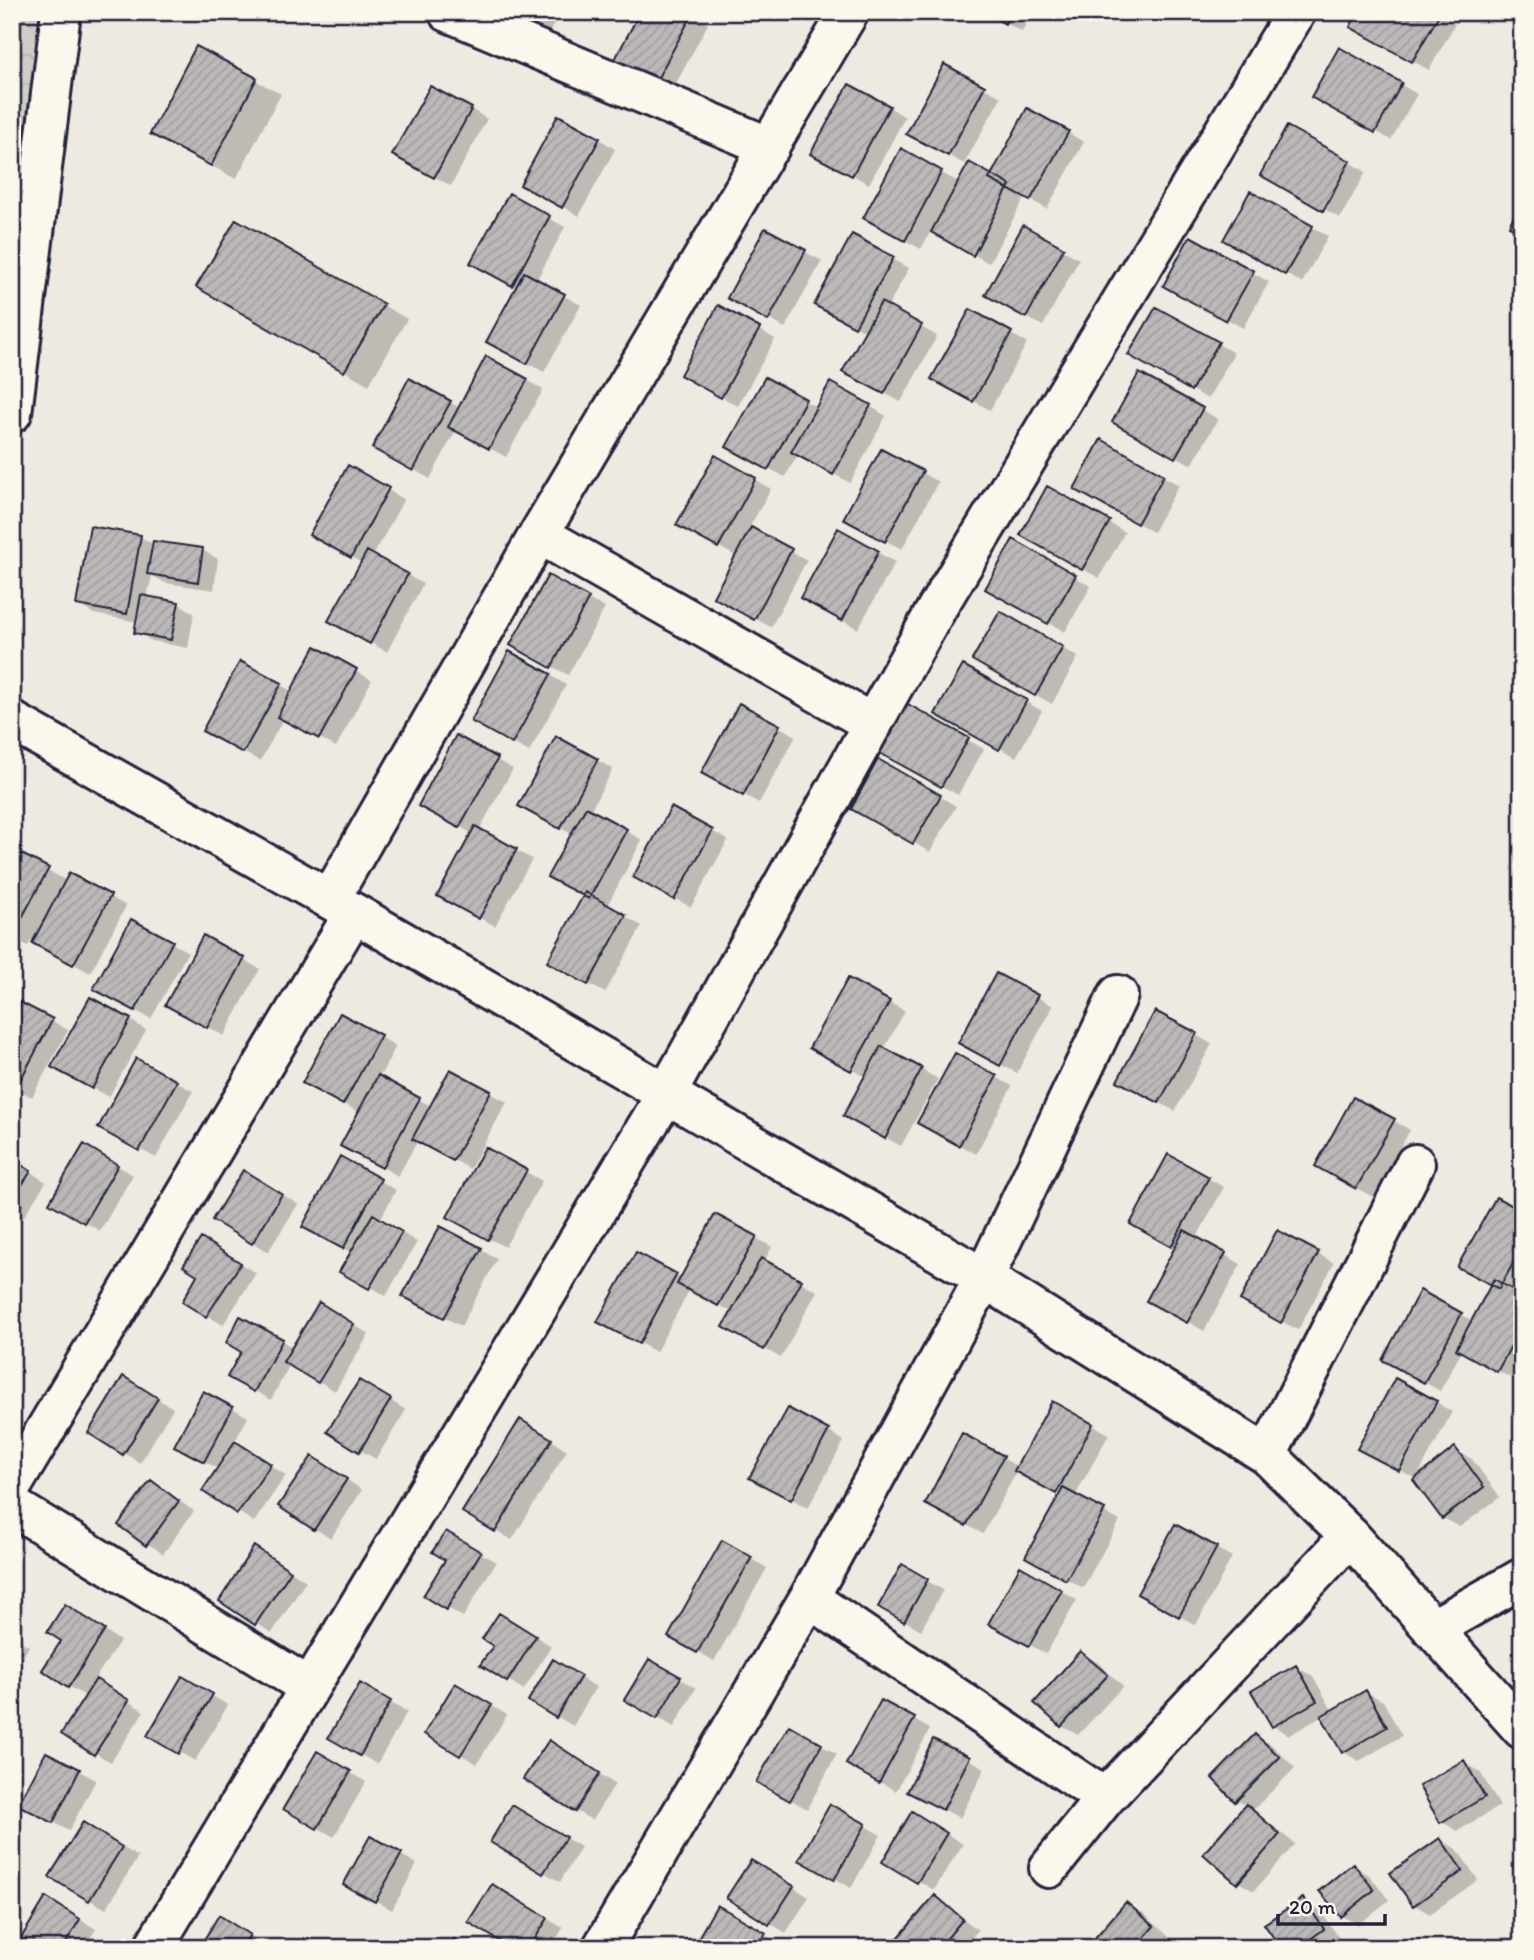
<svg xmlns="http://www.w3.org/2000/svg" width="1534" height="1960" font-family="Itim,sans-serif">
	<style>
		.park { fill: url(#park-crowns); stroke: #797882; stroke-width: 2 }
		.shadow { fill: #0003 }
		.building { fill: url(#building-hatch); stroke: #22223b; stroke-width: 2 }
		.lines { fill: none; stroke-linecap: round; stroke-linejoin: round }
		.minor-casing { stroke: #22223b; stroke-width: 44 }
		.minor { stroke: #fbf7ec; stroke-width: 38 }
	</style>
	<defs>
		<pattern id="park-crowns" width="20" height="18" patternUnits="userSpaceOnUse" patternTransform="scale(1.75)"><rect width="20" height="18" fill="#d0cdc9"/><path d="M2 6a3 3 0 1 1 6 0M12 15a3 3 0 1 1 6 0" fill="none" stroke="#b2b0ae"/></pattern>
		<pattern id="building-hatch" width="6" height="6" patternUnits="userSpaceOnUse" patternTransform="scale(1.75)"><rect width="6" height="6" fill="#bcb8b8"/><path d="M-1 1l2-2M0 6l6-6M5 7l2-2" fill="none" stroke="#a19e9f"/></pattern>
	</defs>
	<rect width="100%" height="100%" fill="#eeeae2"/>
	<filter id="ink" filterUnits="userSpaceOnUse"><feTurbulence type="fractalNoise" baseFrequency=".0143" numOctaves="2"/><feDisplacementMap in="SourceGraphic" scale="14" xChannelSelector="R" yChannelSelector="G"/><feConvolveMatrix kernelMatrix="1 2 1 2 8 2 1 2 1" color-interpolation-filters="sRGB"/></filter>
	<g filter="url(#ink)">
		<path class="park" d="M12 12H65L12 398Z"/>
		<path class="shadow" d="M510 12H560L549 33Z
			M642 12H688L708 24 672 91 632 69Z
			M986 12H1032L1022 32Z
			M1203 12H1215L1213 18Z
			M1435 12 1455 24 1429 70 1352 27Z
			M196 49 281 94 236 179 176 147Z
			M1340 50 1417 94 1391 140 1314 96Z
			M945 66 1001 97 964 164 924 142Z
			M889 107 905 117 869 184 829 162Z
			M471 109 487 119 451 186 395 154Z
			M1288 128 1366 172 1340 218 1262 174Z
			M1068 133 1084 142 1047 209 1025 197 989 263 931 231 921 249 881 227 902 151 960 183 992 177Z
			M599 139 615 149 579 216 523 184Z
			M1251 193 1328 236 1302 283 1225 239Z
			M509 196 565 227 536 281 581 305 544 372 504 351 517 288 473 263Z
			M237 221 407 319 369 385 199 286Z
			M1023 228 1079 259 1043 326 987 295Z
			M766 231 822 261 785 328 745 307Z
			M1191 238 1269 282 1243 328 1166 285Z
			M893 259 909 268 887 308 937 336 901 402 861 381 867 332 832 313Z
			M719 307 775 339 738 406 682 375Z
			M1156 309 1234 353 1208 399 1131 355Z
			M1011 334 1027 343 990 410 950 388Z
			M1140 375 1218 419 1192 465 1114 422Z
			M410 380 460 408 527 380 543 390 506 457 456 430 430 479 374 447Z
			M765 380 818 408 870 406 886 416 850 483 798 454 785 477 745 456Z
			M1102 442 1179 485 1153 532 1076 488Z
			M715 457 771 489 749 528 807 560 771 627 731 606 737 557 679 524Z
			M348 468 404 499 373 556 423 584 387 652 331 620 362 563 312 534Z
			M922 473 938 482 902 549 861 528Z
			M1048 488 1125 532 1099 578 1022 534Z
			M839 531 895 562 858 629 818 607Z
			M141 537 154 545 202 550 218 559 214 590 165 583 152 575 147 598 178 603 194 613 188 648 152 641 136 632 138 622 94 614 78 605Z
			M1014 542 1091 586 1065 632 988 588Z
			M548 578 605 608 568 675 528 654Z
			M1000 613 1078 657 1052 704 975 660Z
			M316 649 372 680 336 747 284 718 260 761 220 740 241 663 293 692Z
			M964 667 1042 711 1016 757 938 714Z
			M550 675 566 685 529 752 489 730Z
			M740 705 796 736 759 803 703 772Z
			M907 705 984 749 958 795 880 752Z
			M497 760 513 769 479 830 532 859 495 926 456 905 473 834 436 814Z
			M597 760 613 769 590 811 642 840 607 906 642 926 605 993 549 962 585 896 572 834 536 815Z
			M879 761 956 806 930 852 853 808Z
			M712 831 728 840 691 907 651 886Z
			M12 851 67 881 70 875 126 906 90 973 31 940 28 946 12 938Z
			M132 921 188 952 151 1019 112 998Z
			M204 938 260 969 224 1036 167 1005Z
			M12 961 22 967 12 985Z
			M1037 997 1053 1006 1017 1073 976 1052Z
			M889 1002 905 1011 884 1049 938 1079 901 1146 845 1115 866 1077 828 1057Z
			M1156 1013 1212 1044 1175 1111 1136 1090Z
			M341 1015 396 1046 379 1078 431 1106 450 1071 507 1102 470 1169 418 1140 398 1176 359 1154 360 1113 320 1091Z
			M130 1020 146 1030 109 1097 70 1075Z
			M52 1021 68 1030 32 1097 12 1087Z
			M136 1060 193 1091 156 1158 100 1127Z
			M996 1077 1012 1086 976 1154 935 1132Z
			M12 1106 20 1111 12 1123Z
			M1394 1121 1410 1130 1373 1197 1317 1166Z
			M84 1146 133 1175 100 1231 51 1202Z
			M486 1149 542 1181 505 1247 465 1226Z
			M1169 1157 1224 1187 1196 1239 1241 1264 1204 1331 1165 1309 1177 1248 1132 1223Z
			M340 1159 396 1190 380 1220 417 1242 386 1296 342 1271 352 1253 304 1226Z
			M12 1160 46 1182 14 1232 12 1230Z
			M260 1181 298 1204 268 1252 215 1220Z
			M1522 1213V1285L1517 1294 1522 1297V1365L1514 1380 1462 1351 1440 1391 1401 1369 1421 1293 1473 1321 1493 1285Z
			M756 1238 772 1247 764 1262 817 1291 781 1358 725 1327 733 1313 690 1289 656 1352 616 1330 636 1254 682 1279Z
			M481 1249 497 1259 461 1326 420 1304Z
			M217 1250 256 1273 223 1325 184 1301Z
			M1318 1254 1334 1263 1298 1330 1258 1309Z
			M336 1314 369 1334 335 1391 290 1364 271 1400 229 1376 243 1351 241 1318 294 1348Z
			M360 1382 406 1410 376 1459 360 1450Z
			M139 1388 173 1408 140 1463 90 1433Z
			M1436 1402 1452 1412 1416 1479 1376 1457Z
			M1053 1403 1109 1434 1075 1496 1120 1521 1083 1588 1028 1557 1061 1495 1017 1471 983 1534 927 1503 963 1436 1018 1467Z
			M232 1408 248 1417 234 1443 286 1475 254 1522 205 1491 219 1469 192 1455Z
			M521 1422 567 1450 512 1540 465 1512Z
			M828 1431 844 1441 808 1508 768 1486Z
			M1455 1450 1472 1459 1500 1497 1460 1527 1443 1518Z
			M328 1467 362 1490 331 1538 315 1529Z
			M151 1482 194 1511 163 1554 120 1524Z
			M446 1533 496 1562 463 1617 425 1595 447 1559Z
			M723 1543 767 1568 714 1661 671 1636Z
			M1216 1548 1232 1557 1196 1625 1155 1603Z
			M271 1558 306 1581 272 1633 221 1601Z
			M903 1567 943 1590 921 1630 881 1607Z
			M1021 1568 1077 1600 1046 1654 991 1623Z
			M82 1616 120 1641 94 1680 144 1711 111 1762 95 1753 87 1697 68 1686Z
			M516 1624 551 1646 524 1690 508 1680Z
			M12 1636 29 1646 12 1678Z
			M1081 1653 1097 1662 1123 1686 1078 1735 1062 1726 1036 1703Z
			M650 1661 696 1688 674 1727 627 1700Z
			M553 1662 596 1687 573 1726 530 1700Z
			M1296 1667 1313 1676 1333 1712 1366 1692 1383 1701 1402 1736 1359 1761 1343 1752 1323 1716 1289 1735 1273 1726Z
			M183 1679 228 1705 195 1761 149 1735Z
			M456 1685 507 1715 477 1764 427 1734Z
			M361 1686 407 1712 377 1764 331 1738Z
			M882 1702 930 1729 896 1791 848 1764Z
			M789 1727 837 1754 807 1809 758 1781Z
			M1256 1736 1272 1745 1295 1768 1253 1810 1295 1844 1254 1891 1238 1882 1247 1806 1236 1800Z
			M934 1741 985 1768 960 1818 925 1800Z
			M565 1752 615 1784 592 1820 576 1811Z
			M318 1753 366 1782 334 1837 285 1808Z
			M47 1754 96 1780 69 1831 21 1804 12 1818V1783L27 1792Z
			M1464 1762 1480 1772 1500 1806 1457 1831 1441 1821Z
			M513 1807 581 1847 560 1882 492 1841Z
			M831 1807 881 1835 851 1888 801 1859Z
			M929 1823 963 1844 934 1890 885 1861Z
			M100 1833 138 1857 106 1909 90 1900Z
			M371 1838 417 1864 392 1910 346 1884Z
			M1441 1840 1457 1849 1478 1880 1430 1914 1414 1905Z
			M1353 1866 1369 1875 1389 1900 1358 1925 1342 1916Z
			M767 1871 809 1897 786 1933 729 1898Z
			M492 1886 563 1928 551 1948H515Z
			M935 1897 978 1930 963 1948H900Z
			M1303 1900 1319 1909 1340 1939 1327 1948H1284Z
			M1127 1904 1143 1913 1169 1937 1159 1948H1088Z
			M717 1908 781 1944 779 1948H702L697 1945Z
			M63 1909 96 1929 84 1948H17Z
			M236 1927 265 1945 264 1948H201Z"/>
		<path class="building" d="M507 12H539L532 25Z
			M640 12 693 13 655 83 614 61Z
			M983 12H1011L1005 24Z
			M1358 12H1439L1440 13 1412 62 1350 27Z
			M196 46 257 78 211 166 150 134Z
			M1339 47 1402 83 1375 133 1311 97Z
			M944 64 985 86 948 156 906 134Z
			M849 84 890 106 852 176 810 154Z
			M430 86 472 108 434 178 392 155Z
			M1027 108 1069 131 1030 201 989 179Z
			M558 115 600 138 562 208 520 185Z
			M1287 126 1350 161 1323 211 1260 175Z
			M901 148 942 171 905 241 863 218Z
			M969 162 1010 185 973 256 931 232Z
			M1250 191 1313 226 1285 275 1223 240Z
			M509 193 550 216 512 286 470 263Z
			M1521 200H1522V232L1509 226Z
			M236 219 384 304 344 372 196 287Z
			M1023 225 1064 248 1026 318 985 295Z
			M765 228 806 250 768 321 727 298Z
			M852 234 894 257 855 327 814 305Z
			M1190 236 1254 271 1226 321 1163 286Z
			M524 272 565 294 527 364 486 342Z
			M881 302 922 325 884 394 842 372Z
			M718 305 760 328 721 398 680 375Z
			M1156 307 1219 342 1191 391 1128 355Z
			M970 309 1012 332 973 402 931 379Z
			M486 356 528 379 489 449 448 427Z
			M1139 373 1203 408 1175 458 1112 422Z
			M765 377 806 399 768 470 726 447Z
			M409 378 451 401 413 471 372 448Z
			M830 382 871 405 833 475 791 452Z
			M1101 439 1164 475 1137 524 1074 489Z
			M881 449 923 471 885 542 843 519Z
			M715 455 756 478 718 548 676 525Z
			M348 465 389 488 351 558 309 535Z
			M1047 486 1110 521 1082 570 1020 535Z
			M90 526 141 535 127 614 76 605Z
			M751 527 792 549 754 620 713 597Z
			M838 528 879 551 842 621 800 598Z
			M1013 539 1076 575 1048 624 985 589Z
			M153 541 203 548 198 582 147 574Z
			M367 551 408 574 370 644 328 621Z
			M548 575 589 598 551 668 510 645Z
			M141 595 179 602 171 640 134 633Z
			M1000 611 1063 647 1035 696 972 660Z
			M315 646 357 669 319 739 277 717Z
			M509 651 551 674 512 744 471 721Z
			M240 661 282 683 243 753 202 731Z
			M963 665 1027 700 999 750 935 714Z
			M739 703 780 725 743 796 701 773Z
			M906 703 969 738 941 787 878 752Z
			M456 735 498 758 459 828 418 806Z
			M556 736 598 759 560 829 518 806Z
			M878 759 941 795 913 844 851 809Z
			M586 807 627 829 589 899 547 877Z
			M671 807 713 830 674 900 633 877Z
			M475 826 517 849 479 919 437 896Z
			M12 849 49 868 12 936Z
			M69 873 111 895 73 965 32 943Z
			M585 892 626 915 588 985 547 962Z
			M131 919 173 941 135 1011 93 989Z
			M203 935 245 958 207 1028 165 1005Z
			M996 973 1038 995 1000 1066 958 1043Z
			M848 978 890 1001 851 1071 809 1048Z
			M90 997 131 1019 92 1089 51 1067Z
			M12 998 53 1019 15 1090 12 1088Z
			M1155 1011 1197 1033 1159 1103 1117 1081Z
			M340 1013 381 1035 343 1105 302 1083Z
			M881 1046 922 1068 885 1139 843 1116Z
			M955 1053 997 1076 959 1146 917 1123Z
			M136 1058 177 1081 139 1151 98 1128Z
			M450 1069 491 1091 453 1161 412 1139Z
			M378 1075 420 1098 382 1168 340 1146Z
			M1353 1097 1395 1119 1356 1189 1315 1166Z
			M84 1144 118 1165 84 1223 49 1203Z
			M485 1147 527 1170 488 1240 447 1217Z
			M1168 1154 1209 1177 1171 1247 1130 1224Z
			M340 1156 381 1179 343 1249 302 1227Z
			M12 1159 31 1171 12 1200Z
			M243 1170 282 1194 252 1244 212 1220Z
			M1496 1197 1522 1211V1247L1499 1289 1457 1267Z
			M373 1214 402 1232 369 1289 339 1272Z
			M715 1214 757 1236 718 1306 677 1284Z
			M440 1226 482 1248 444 1318 402 1296Z
			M1184 1230 1226 1253 1187 1323 1146 1301Z
			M1277 1230 1319 1252 1281 1323 1240 1300Z
			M201 1238 241 1263 206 1317 182 1302 197 1275 183 1266Z
			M636 1252 677 1274 639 1344 597 1322Z
			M761 1258 802 1280 764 1350 723 1327Z
			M1494 1279 1522 1295V1326L1497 1372 1456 1349Z
			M1420 1290 1462 1313 1424 1383 1382 1360Z
			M319 1302 354 1324 318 1383 283 1362Z
			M240 1316 283 1339 254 1392 227 1377 241 1352 226 1343Z
			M123 1376 158 1398 123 1455 88 1433Z
			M1395 1378 1437 1401 1399 1471 1357 1449Z
			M359 1380 391 1399 359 1452 327 1432Z
			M203 1391 233 1407 204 1462 174 1446Z
			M1052 1401 1093 1424 1056 1494 1014 1471Z
			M788 1408 829 1430 791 1500 749 1478Z
			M520 1419 552 1439 495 1532 462 1512Z
			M962 1433 1004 1456 966 1526 925 1504Z
			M235 1441 271 1464 237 1514 202 1491Z
			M1455 1447 1484 1487 1442 1519 1413 1480Z
			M312 1456 347 1479 314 1530 278 1506Z
			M151 1480 179 1501 146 1546 118 1525Z
			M1063 1488 1105 1510 1066 1580 1025 1557Z
			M1175 1524 1217 1547 1179 1617 1137 1594Z
			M446 1531 481 1552 446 1610 423 1596 445 1560 432 1552Z
			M722 1540 752 1557 697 1653 668 1637Z
			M254 1546 291 1571 255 1625 219 1601Z
			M902 1564 928 1579 904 1622 878 1607Z
			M1020 1566 1062 1590 1029 1646 988 1624Z
			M65 1604 105 1630 68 1688 42 1670 61 1641 47 1632Z
			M499 1613 536 1636 507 1682 480 1665 493 1646 482 1639Z
			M1080 1651 1108 1675 1061 1727 1034 1703Z
			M553 1659 581 1676 556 1718 528 1701Z
			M649 1659 681 1677 657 1719 624 1700Z
			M1296 1665 1317 1701 1272 1727 1251 1691Z
			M182 1676 213 1694 178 1754 147 1736Z
			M96 1679 129 1700 94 1755 61 1734Z
			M360 1683 391 1701 360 1756 328 1738Z
			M455 1683 492 1705 460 1756 424 1734Z
			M1366 1690 1387 1727 1342 1753 1321 1716Z
			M881 1700 915 1718 879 1783 846 1764Z
			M789 1725 822 1744 790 1801 756 1782Z
			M1255 1734 1280 1757 1235 1802 1212 1778Z
			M933 1739 970 1757 943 1810 907 1792Z
			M549 1740 600 1773 575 1812 523 1779Z
			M317 1751 351 1771 317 1829 283 1809Z
			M46 1752 80 1769 53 1823 18 1805Z
			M1464 1760 1485 1797 1440 1823 1419 1786Z
			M830 1804 866 1824 834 1880 799 1860Z
			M1246 1804 1280 1834 1237 1884 1203 1854Z
			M512 1805 566 1837 543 1874 490 1842Z
			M912 1811 947 1833 917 1883 882 1862Z
			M83 1822 122 1847 89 1901 49 1877Z
			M370 1836 402 1853 375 1902 343 1885Z
			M1440 1838 1463 1871 1413 1906 1390 1873Z
			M751 1860 794 1886 769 1925 726 1898Z
			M1353 1863 1374 1890 1341 1917 1319 1891Z
			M492 1884 548 1918 529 1948H511L468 1922Z
			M935 1895 963 1919 939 1948H897L893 1944Z
			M46 1897 80 1919 63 1948H15Z
			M1303 1898 1324 1929 1298 1948H1281L1264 1924Z
			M1126 1902 1154 1926 1135 1948H1086Z
			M717 1905 766 1933 758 1948 694 1945Z
			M219 1915 250 1935 242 1948H199Z
			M454 1939 471 1948H449Z"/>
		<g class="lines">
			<defs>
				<path id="minor" d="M448 12 770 147
					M12 413 61 12
					M539 534 873 724
					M12 721 354 913 984 1278 1267 1455 1350 1536 1522 1729
					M330 899 539 534 849 12
					M1267 1455 1415 1164
					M12 1486 354 913
					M12 1506 309 1687
					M809 1598 1105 1798
					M1432 1629 1522 1578
					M1049 1868 1105 1798 1350 1536
					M153 1948 667 1093 937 608 1296 12
					M602 1948 809 1598 984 1278 1118 995"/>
			</defs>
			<use href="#minor" class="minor-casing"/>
			<use href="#minor" class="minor"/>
		</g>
	</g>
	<rect width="1534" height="1960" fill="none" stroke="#fbf7ec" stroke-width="42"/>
	<rect x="21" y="21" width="1492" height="1918" fill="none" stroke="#22223b" stroke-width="2.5" filter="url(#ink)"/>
	<path d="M1278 1914v10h107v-10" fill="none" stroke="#22223b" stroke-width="3.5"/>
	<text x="1289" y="1914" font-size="21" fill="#22223b" stroke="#fbf7ec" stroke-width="5" paint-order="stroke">20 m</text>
</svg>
